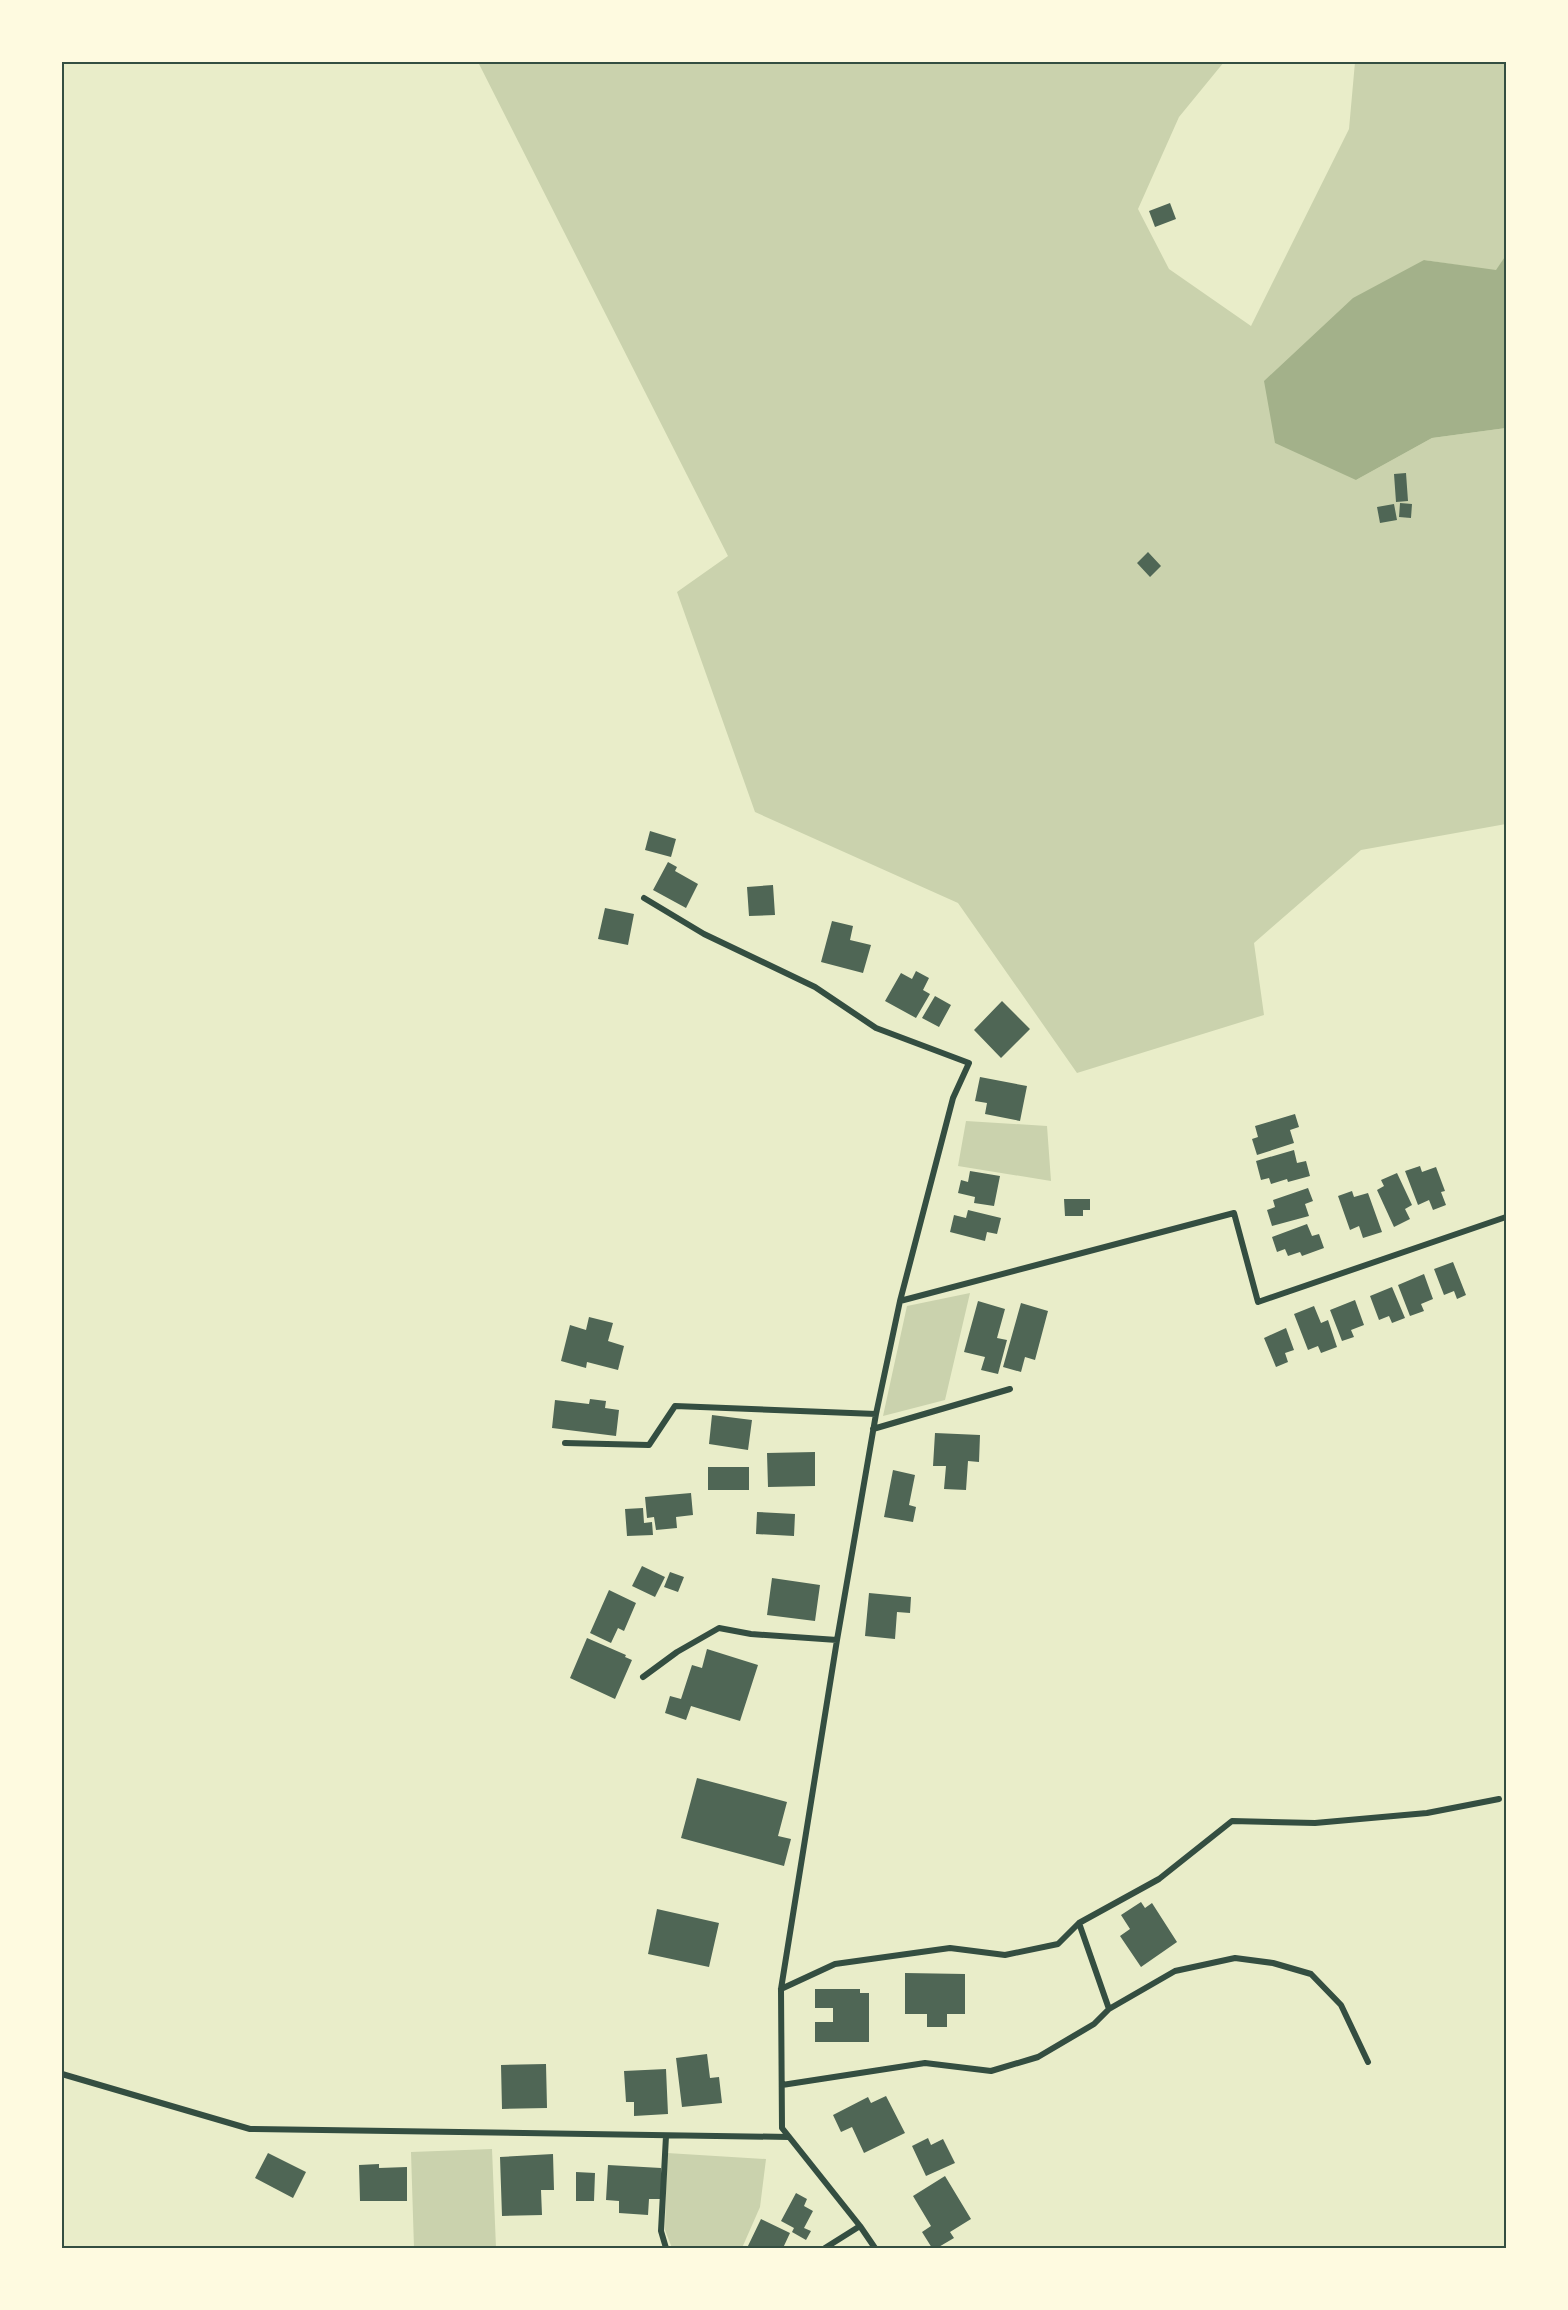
<svg xmlns="http://www.w3.org/2000/svg" width="1568" height="2310" font-family="'Noto Sans',sans-serif">
	<style>
		.green { fill: #cad2ad }
		.water { fill: #a3b18a }
		.building { fill: #4f6655 }
		.lines { fill: none; stroke-linecap: round; stroke-linejoin: round }
		.minor { stroke: #344e41; stroke-width: 6 }
		.neatline { fill: none; stroke: #344e41; stroke-width: 2 }
	</style>
	<rect width="100%" height="100%" fill="#e9edc9"/>
	<path class="green" d="M478 62H1224L1179 117 1138 209 1169 269 1251 326 1349 129 1355 62H1506V255L1496 271 1424 260 1356 480 1432 438 1506 428V824L1361 850 1254 943 1264 1015 1077 1073 958 903 755 812 677 592 728 556Z
		M966 1121 1047 1126 1051 1181 958 1166Z
		M970 1293 945 1400 883 1416 907 1306Z
		M492 2149 496 2248H414L411 2152Z
		M667 2153 766 2159 760 2207 742 2248H672L665 2230Z"/>
	<path class="water" d="M1506 255V428L1432 438 1356 480 1275 443 1264 381 1353 298 1424 260 1496 270Z"/>
	<path class="building" d="M1170 203 1176 219 1155 227 1149 211Z
		M1406 473 1408 501 1396 502 1394 474Z
		M1400 503 1412 504 1411 518 1399 517Z
		M1394 504 1397 520 1380 523 1377 507Z
		M1148 552 1161 566 1150 577 1137 563Z
		M650 831 676 839 671 857 645 850Z
		M668 862 677 867 675 871 698 884 686 908 653 890Z
		M773 885 775 915 749 916 747 887Z
		M605 908 634 914 628 945 598 939Z
		M832 921 853 926 850 940 871 945 863 973 821 962Z
		M916 971 929 978 923 990 930 994 916 1018 885 1001 901 973 912 979Z
		M935 996 951 1005 939 1027 922 1018Z
		M1002 1001 1030 1029 1001 1058 974 1030Z
		M980 1077 1027 1086 1020 1121 985 1114 987 1103 975 1101Z
		M1295 1114 1299 1127 1290 1130 1294 1143 1257 1155 1252 1139 1258 1137 1255 1126Z
		M1294 1150 1297 1163 1306 1161 1310 1176 1288 1182 1287 1179 1271 1184 1269 1178 1261 1180 1256 1161Z
		M1420 1166 1422 1172 1436 1167 1445 1191 1441 1192 1446 1205 1433 1210 1429 1200 1418 1205 1405 1171Z
		M970 1171 1000 1176 994 1206 974 1203 975 1197 958 1193 961 1180 968 1182Z
		M1397 1173 1412 1205 1405 1209 1410 1219 1394 1227 1377 1190 1384 1186 1381 1180Z
		M1308 1188 1313 1201 1305 1204 1309 1216 1272 1226 1267 1210 1275 1207 1273 1200Z
		M1352 1191 1354 1197 1368 1193 1382 1232 1363 1238 1359 1226 1350 1230 1338 1196Z
		M1064 1199H1090V1210H1083V1216H1065Z
		M968 1210 1001 1218 997 1234 987 1232 985 1241 950 1232 954 1215 966 1218Z
		M1307 1224 1312 1236 1319 1234 1324 1248 1302 1256 1300 1252 1288 1256 1285 1249 1277 1252 1272 1237Z
		M1453 1262 1466 1295 1457 1299 1454 1291 1444 1295 1434 1269Z
		M1424 1274 1433 1299 1421 1304 1424 1311 1410 1316 1398 1285Z
		M1392 1287 1405 1318 1392 1323 1389 1316 1379 1320 1370 1296Z
		M1355 1300 1364 1325 1351 1330 1354 1337 1342 1341 1330 1310Z
		M978 1301 1005 1309 997 1338 1007 1340 998 1374 981 1370 985 1357 964 1352Z
		M1021 1303 1048 1311 1035 1360 1025 1357 1021 1372 1003 1367Z
		M1314 1306 1321 1323 1328 1320 1337 1347 1321 1353 1318 1346 1308 1350 1294 1314Z
		M589 1317 613 1323 608 1341 624 1346 618 1370 587 1362 586 1368 561 1361 570 1325 586 1330Z
		M1286 1328 1294 1350 1285 1353 1288 1362 1276 1367 1264 1338Z
		M590 1399 606 1401 605 1408 619 1410 616 1436 552 1428 555 1400 589 1404Z
		M712 1415 752 1420 748 1450 709 1444Z
		M935 1433 980 1435 979 1462 968 1461 966 1490 944 1489 946 1466H933Z
		M815 1452V1486L768 1487 767 1453Z
		M708 1467H749V1490H708Z
		M893 1470 915 1475 909 1505 916 1507 913 1522 884 1517Z
		M691 1493 693 1515 676 1517 677 1528 656 1530 654 1517 647 1518 645 1497Z
		M643 1508 644 1523 652 1522 653 1535 627 1536 625 1509Z
		M757 1512 795 1514 794 1536 756 1534Z
		M642 1566 665 1577 655 1597 632 1586Z
		M670 1572 684 1577 678 1592 664 1587Z
		M772 1578 820 1585 815 1621 767 1615Z
		M609 1590 636 1603 624 1631 618 1628 611 1643 590 1633Z
		M869 1593 911 1597 910 1613 897 1612 895 1639 865 1636Z
		M587 1638 626 1655 625 1657 632 1660 615 1699 570 1678Z
		M707 1649 758 1665 740 1721 691 1706 686 1720 665 1713 670 1696 681 1699 692 1665 702 1668Z
		M697 1778 787 1802 778 1836 791 1839 784 1866 681 1838Z
		M1141 1902 1145 1908 1152 1903 1177 1942 1141 1967 1120 1936 1130 1929 1121 1915Z
		M657 1909 719 1923 709 1967 648 1954Z
		M905 1973 965 1974V2014H947V2027H927V2014H905Z
		M815 1989H860V1993H869V2042H815V2022H833V2008H815Z
		M707 2054 710 2078 719 2077 722 2103 682 2107 676 2058Z
		M546 2064 547 2108 502 2109 501 2065Z
		M666 2069 668 2114 634 2116V2102H626L624 2071Z
		M886 2096 905 2133 864 2153 852 2127 841 2132 833 2115 868 2097 871 2103Z
		M928 2138 931 2145 943 2139 955 2163 926 2176 912 2146Z
		M268 2153 306 2172 293 2198 255 2178Z
		M553 2154 554 2190H541L542 2215 502 2216 500 2157Z
		M379 2164V2168L407 2167V2201H360L359 2165Z
		M608 2165 661 2168 662 2199H649L648 2215 619 2213V2201L606 2200Z
		M576 2172 595 2173 594 2201H576Z
		M945 2176 971 2219 950 2232 954 2238 937 2248H932L922 2232 931 2226 913 2196Z
		M796 2193 807 2199 804 2206 813 2211 804 2228 811 2231 806 2240 792 2232 794 2228 781 2221Z
		M761 2219 790 2233 783 2248H747Z"/>
	<g class="lines">
		<path class="minor" d="M644 898 704 934 815 987 876 1028 969 1063 953 1098 900 1301 876 1414 837 1640 781 1989 782 2128 860 2226 875 2248
			M900 1301 1234 1213 1258 1302 1506 1217
			M873 1429 1010 1389
			M565 1443 649 1445 675 1406 876 1414
			M643 1677 677 1652 719 1628 751 1634 837 1640
			M781 1989 835 1964 950 1948 1005 1955 1058 1944 1079 1923 1159 1879 1232 1821 1315 1823 1427 1813 1499 1799
			M1109 2009 1175 1971 1235 1958 1273 1963 1311 1974 1341 2005 1368 2062
			M62 2074 250 2129 789 2137
			M782 2085 925 2063 991 2071 1038 2057 1094 2024 1109 2009 1079 1923
			M666 2136 661 2231 666 2248
			M825 2248 860 2226"/>
	</g>
	<rect width="1568" height="2310" fill="none" stroke="#fefae0" stroke-width="126"/>
	<rect x="63" y="63" width="1442" height="2184" class="neatline"/>
</svg>
